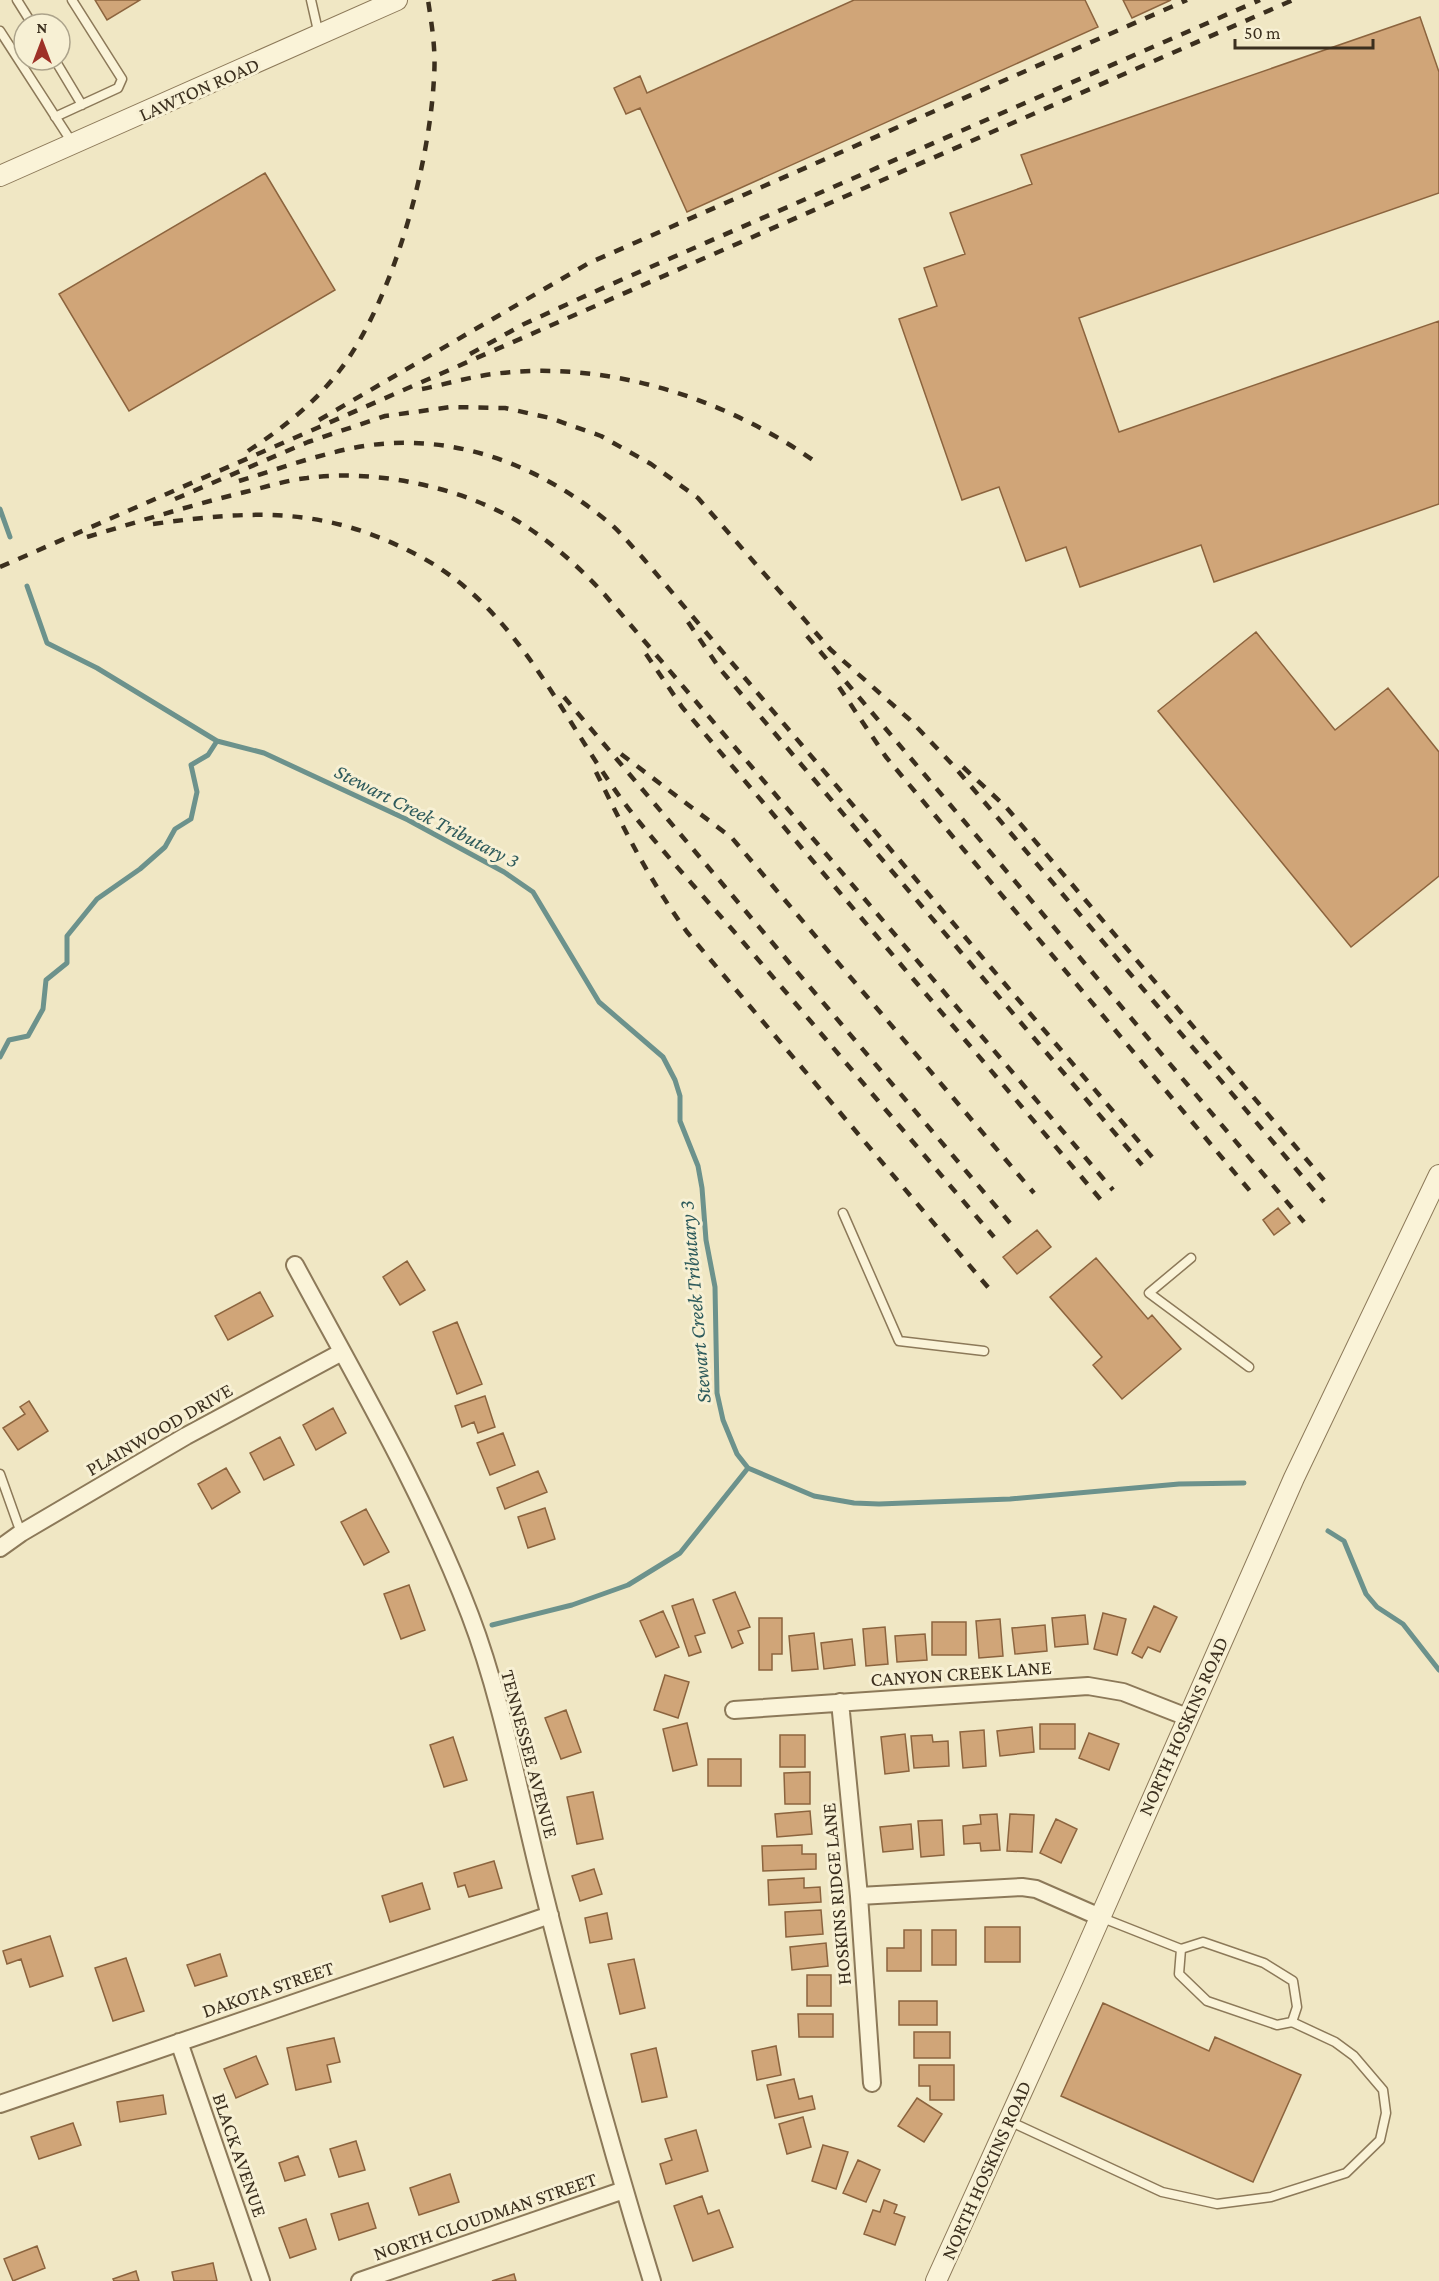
<svg xmlns="http://www.w3.org/2000/svg" width="1439" height="2281" font-family="'Crimson Pro',serif">
	<style>
		.lines { fill: none; stroke-linecap: round; stroke-linejoin: round }
		.stream { stroke: #6c928c; stroke-width: 5 }
		.building { fill: #d0a578; stroke: #8c643e; stroke-width: 1.5 }
		.service-casing { stroke: #8c7959; stroke-width: 11 }
		.minor-casing { stroke: #8c7959; stroke-width: 20 }
		.tertiary-casing { stroke: #8c7959; stroke-width: 22 }
		.service { stroke: #faf3d8; stroke-width: 8 }
		.minor { stroke: #faf3d8; stroke-width: 16 }
		.tertiary { stroke: #faf3d8; stroke-width: 20 }
		.rail { stroke: #3b2f1e; stroke-width: 4.5; stroke-dasharray: 10 10; stroke-linecap: butt }
		.labels { text-anchor: middle; stroke-width: 6; stroke-linejoin: round; paint-order: stroke }
		.street-label { font-size: 20px; fill: #3b2f1e; stroke: #f7f0d4 }
		.water-label { font-size: 21px; font-style: italic; fill: #2d5a5b; stroke: #f7f0d4 }
	</style>
	<rect width="100%" height="100%" fill="#f0e7c4"/>
	<g class="lines">
		<path class="stream" d="M0 509 10 537
			M27 586 47 643 97 668 217 741 264 753 408 820 504 872 533 892 599 1002 663 1057 675 1080 680 1096V1121L698 1166 702 1188 706 1240 715 1287 717 1393 723 1420 737 1454 748 1468 814 1496 854 1503 879 1504 1010 1499 1179 1484 1244 1483
			M0 1057 9 1040 28 1036 43 1009 46 980 67 963V936L97 899 140 869 165 847 175 829 191 819 197 792 191 765 208 755 217 741
			M1328 1531 1344 1541 1366 1594 1377 1607 1403 1624 1439 1670
			M492 1625 572 1605 628 1585 680 1553 748 1468"/>
	</g>
	<path class="building" d="M95 0H140L107 20Z
		M854 0H1085L1098 27 687 212 640 108 626 114 614 88 640 76 647 93Z
		M1123 0H1171L1132 18Z
		M1420 17 1439 72V193L1079 318 1119 432 1439 321V504L1214 582 1201 545 1080 587 1066 547 1026 561 999 487 962 500 899 319 937 306 924 268 965 254 950 213 1032 184 1021 155Z
		M265 173 335 290 129 411 59 294Z
		M1256 632 1335 730 1388 688 1439 752V876L1351 947 1158 711Z
		M1278 1208 1290 1223 1274 1235 1263 1220Z
		M1037 1230 1051 1247 1017 1274 1003 1257Z
		M1096 1258 1148 1319 1152 1315 1181 1349 1122 1399 1093 1365 1102 1357 1050 1297Z
		M407 1261 425 1290 400 1305 383 1277Z
		M260 1292 273 1316 228 1340 215 1316Z
		M457 1322 482 1384 457 1394 433 1332Z
		M485 1396 495 1427 478 1433 474 1422 462 1427 455 1406Z
		M29 1401 48 1431 18 1450 3 1428 25 1414 20 1407Z
		M333 1408 346 1433 316 1450 303 1425Z
		M503 1433 515 1465 490 1475 477 1443Z
		M280 1437 294 1465 264 1480 250 1453Z
		M226 1468 240 1492 212 1509 198 1484Z
		M538 1471 547 1492 505 1509 497 1488Z
		M545 1508 555 1539 528 1548 518 1517Z
		M366 1509 389 1552 364 1565 341 1522Z
		M409 1585 425 1630 401 1639 384 1594Z
		M735 1592 750 1627 738 1631 743 1643 732 1648 713 1600Z
		M693 1599 705 1633 695 1636 701 1652 689 1656 672 1606Z
		M1154 1606 1177 1617 1160 1652 1148 1647 1142 1658 1132 1653Z
		M663 1611 679 1647 656 1657 640 1621Z
		M1103 1613 1126 1619 1117 1655 1094 1649Z
		M1085 1615 1088 1644 1055 1647 1052 1618Z
		M759 1618H782V1654H772V1670H759Z
		M1000 1619 1003 1656 979 1658 976 1621Z
		M932 1622H966V1655H932Z
		M1045 1625 1047 1651 1015 1654 1012 1628Z
		M885 1627 888 1664 866 1666 863 1629Z
		M814 1633 818 1669 792 1671 789 1636Z
		M925 1634 927 1660 897 1662 895 1636Z
		M852 1639 855 1665 824 1669 821 1643Z
		M665 1675 689 1682 678 1718 654 1710Z
		M566 1710 581 1752 561 1759 545 1718Z
		M687 1723 697 1765 673 1771 663 1729Z
		M1040 1724H1075V1749H1040Z
		M1032 1727 1034 1752 1000 1756 997 1731Z
		M984 1730 986 1766 963 1768 960 1732Z
		M1089 1733 1119 1744 1109 1770 1079 1758Z
		M905 1734 909 1771 885 1774 881 1737Z
		M780 1735H805V1767H780Z
		M932 1735 933 1742 948 1741 949 1766 914 1768 911 1736Z
		M453 1737 467 1780 444 1787 430 1745Z
		M708 1759H741V1786H708Z
		M810 1772V1804H785L784 1773Z
		M593 1792 603 1839 577 1844 567 1797Z
		M810 1811 812 1834 777 1837 775 1814Z
		M997 1814 1000 1850 981 1851 980 1843 964 1844 963 1826 981 1824 980 1815Z
		M1010 1814 1034 1815 1032 1852 1007 1851Z
		M1056 1819 1077 1829 1061 1863 1040 1853Z
		M942 1820 944 1855 921 1857 918 1821Z
		M911 1824 913 1849 883 1852 880 1827Z
		M802 1845V1854H816V1869L763 1871 762 1846Z
		M494 1861 502 1888 469 1897 465 1885 458 1887 454 1873Z
		M594 1869 602 1894 580 1901 572 1876Z
		M804 1878V1888L820 1887 821 1902 769 1905 768 1880Z
		M422 1883 430 1909 390 1922 382 1896Z
		M821 1910 823 1934 786 1937 785 1912Z
		M607 1913 612 1939 590 1943 585 1918Z
		M985 1927H1020V1962H985Z
		M904 1930H921V1971H887V1948H904Z
		M932 1930H956V1965H932Z
		M50 1936 63 1976 30 1987 21 1959 7 1964 3 1951Z
		M826 1943 828 1966 792 1970 790 1947Z
		M220 1954 227 1976 195 1986 187 1965Z
		M126 1958 144 2011 113 2021 95 1968Z
		M634 1959 645 2008 620 2014 608 1964Z
		M807 1975H831V2006H807Z
		M899 2001H937V2025H899Z
		M1103 2003 1209 2051 1215 2037 1301 2075 1253 2182 1061 2096Z
		M798 2014H833V2037H799Z
		M914 2032H950V2058H914Z
		M334 2038 340 2062 327 2065 331 2082 296 2090 287 2048Z
		M776 2046 781 2075 757 2080 752 2051Z
		M656 2048 667 2097 642 2102 631 2054Z
		M256 2056 268 2084 236 2098 224 2069Z
		M919 2065H954V2100H930V2086H919Z
		M794 2079 799 2099 812 2096 815 2109 775 2118 767 2085Z
		M163 2095 166 2114 120 2122 117 2102Z
		M917 2098 942 2114 924 2142 898 2126Z
		M803 2117 811 2147 787 2154 779 2124Z
		M73 2123 81 2145 39 2159 31 2137Z
		M696 2130 708 2171 666 2184 660 2164 672 2160 665 2139Z
		M356 2141 365 2170 339 2177 330 2149Z
		M823 2145 848 2152 836 2189 812 2181Z
		M298 2156 305 2175 285 2181 279 2163Z
		M858 2160 880 2170 866 2202 843 2193Z
		M450 2174 459 2202 419 2215 410 2188Z
		M702 2196 708 2214 719 2210 733 2247 693 2261 674 2206Z
		M884 2200 897 2205 894 2213 905 2217 895 2245 864 2234 873 2210 880 2212Z
		M368 2203 376 2228 339 2240 331 2214Z
		M306 2219 316 2249 290 2258 279 2228Z
		M37 2246 45 2268 13 2281 4 2259Z
		M213 2263 217 2281H174L172 2272Z
		M136 2271 139 2281H114L113 2279Z
		M514 2274 516 2281H492Z"/>
	<g class="lines">
		<defs>
			<path id="service" d="M17 0 32 24
				M311 0 319 35
				M0 31 73 144
				M55 60 82 105
				M55 117 118 88 122 79 72 0
				M843 1213 899 1341 984 1351
				M1191 1258 1149 1293 1249 1367
				M0 1474 21 1533
				M1100 1917 1181 1949 1203 1942 1264 1963 1293 1981 1297 2007 1292 2022 1277 2025 1207 2001 1179 1974 1181 1949
				M1009 2121 1162 2192 1217 2204 1271 2197 1346 2173 1380 2140 1386 2113 1383 2090 1354 2056 1335 2042 1292 2022"/>
			<path id="minor" d="M295 1265C357 1380 423 1492 470 1615 501 1696 519 1793 540 1877 574 2013 611 2148 652 2281
				M0 1548 21 1533 186 1436 342 1352
				M840 1702 859 1896 872 2083
				M734 1710 1088 1686 1123 1692 1187 1717
				M859 1896 1022 1887 1036 1889 1100 1917
				M179 2042 261 2281
				M0 2104 550 1915
				M360 2281 624 2190"/>
			<path id="tertiary" d="M0 176 397 0
				M936 2281 1073 1979 1294 1478 1439 1175"/>
		</defs>
		<use href="#service" class="service-casing"/>
		<use href="#minor" class="minor-casing"/>
		<use href="#tertiary" class="tertiary-casing"/>
		<use href="#service" class="service"/>
		<use href="#minor" class="minor"/>
		<use href="#tertiary" class="tertiary"/>
		<path class="rail" d="M470 354 524 324 605 287 1260 0
			M422 389C446 384 470 377 493 374 608 359 728 399 820 465
			M319 420 589 263 1187 0
			M248 451C283 428 315 403 340 370 393 301 430 164 434 77 436 51 432 26 428 0
			M239 481C282 468 327 451 371 445 458 434 540 466 607 521 620 531 630 545 642 557L1152 1157
			M175 499 308 442 385 416 451 407 505 408 550 418 601 436 651 464 698 498 831 650 909 719 952 764 1324 1202
			M153 524C255 510 326 506 421 557 523 612 564 726 632 813 667 857 706 899 743 942 827 1040 910 1139 994 1237
			M87 537C140 521 192 505 245 492 266 487 287 480 307 478 378 468 471 489 530 529 558 548 582 570 605 595L1113 1190
			M0 567 1293 0
			M688 622 720 669 1142 1165
			M807 636 1304 1222
			M646 654 682 707 1101 1200
			M839 687 886 757 1250 1191
			M564 697 1010 1223
			M621 754 732 838 1034 1193
			M963 767 1006 807 1324 1180
			M596 772C625 831 648 878 687 932L992 1292"/>
	</g>
	<g class="labels">
		<g class="street-label">
			<text transform="translate(199 89) rotate(-24)" y="7">LAWTON ROAD</text>
			<text transform="translate(159 1429) rotate(-30)" y="7">PLAINWOOD DRIVE</text>
			<text transform="translate(961 1673) rotate(-4)" y="7">CANYON CREEK LANE</text>
			<text transform="translate(1183 1726) rotate(-66)" y="7">NORTH HOSKINS ROAD</text>
			<text transform="translate(530 1754) rotate(75)" y="7">TENNESSEE AVENUE</text>
			<text transform="translate(836 1894) rotate(-95)" y="7">HOSKINS RIDGE LANE</text>
			<text transform="translate(268 1989) rotate(-19)" y="7">DAKOTA STREET</text>
			<text transform="translate(240 2155) rotate(71)" y="7">BLACK AVENUE</text>
			<text transform="translate(986 2170) rotate(-66)" y="7">NORTH HOSKINS ROAD</text>
			<text transform="translate(485 2216) rotate(-19)" y="7">NORTH CLOUDMAN STREET</text>
		</g>
		<g class="water-label">
			<text transform="translate(427 816) rotate(27)" y="7">Stewart Creek Tributary 3</text>
			<text transform="translate(695 1302) rotate(-95)" y="7">Stewart Creek Tributary 3</text>
		</g>
	</g>
	<g transform="translate(42 42)"><circle r="28" fill="#f7f0d4" stroke="#aca38b" stroke-width="1.5"/>
	<path d="M0-4.5L10 22L0 15L-10 22Z" fill="#9e3127"/>
	<text y="-9" font-size="16" font-weight="bold" text-anchor="middle" fill="#3b2f1e">N</text>
	</g>
	<path d="M1235 39v9h138v-9" fill="none" stroke="#3b2f1e" stroke-width="3"/>
	<text x="1244" y="39" font-size="18" fill="#3b2f1e" stroke="#f7f0d4" stroke-width="4.5" paint-order="stroke">50 m</text>
</svg>
